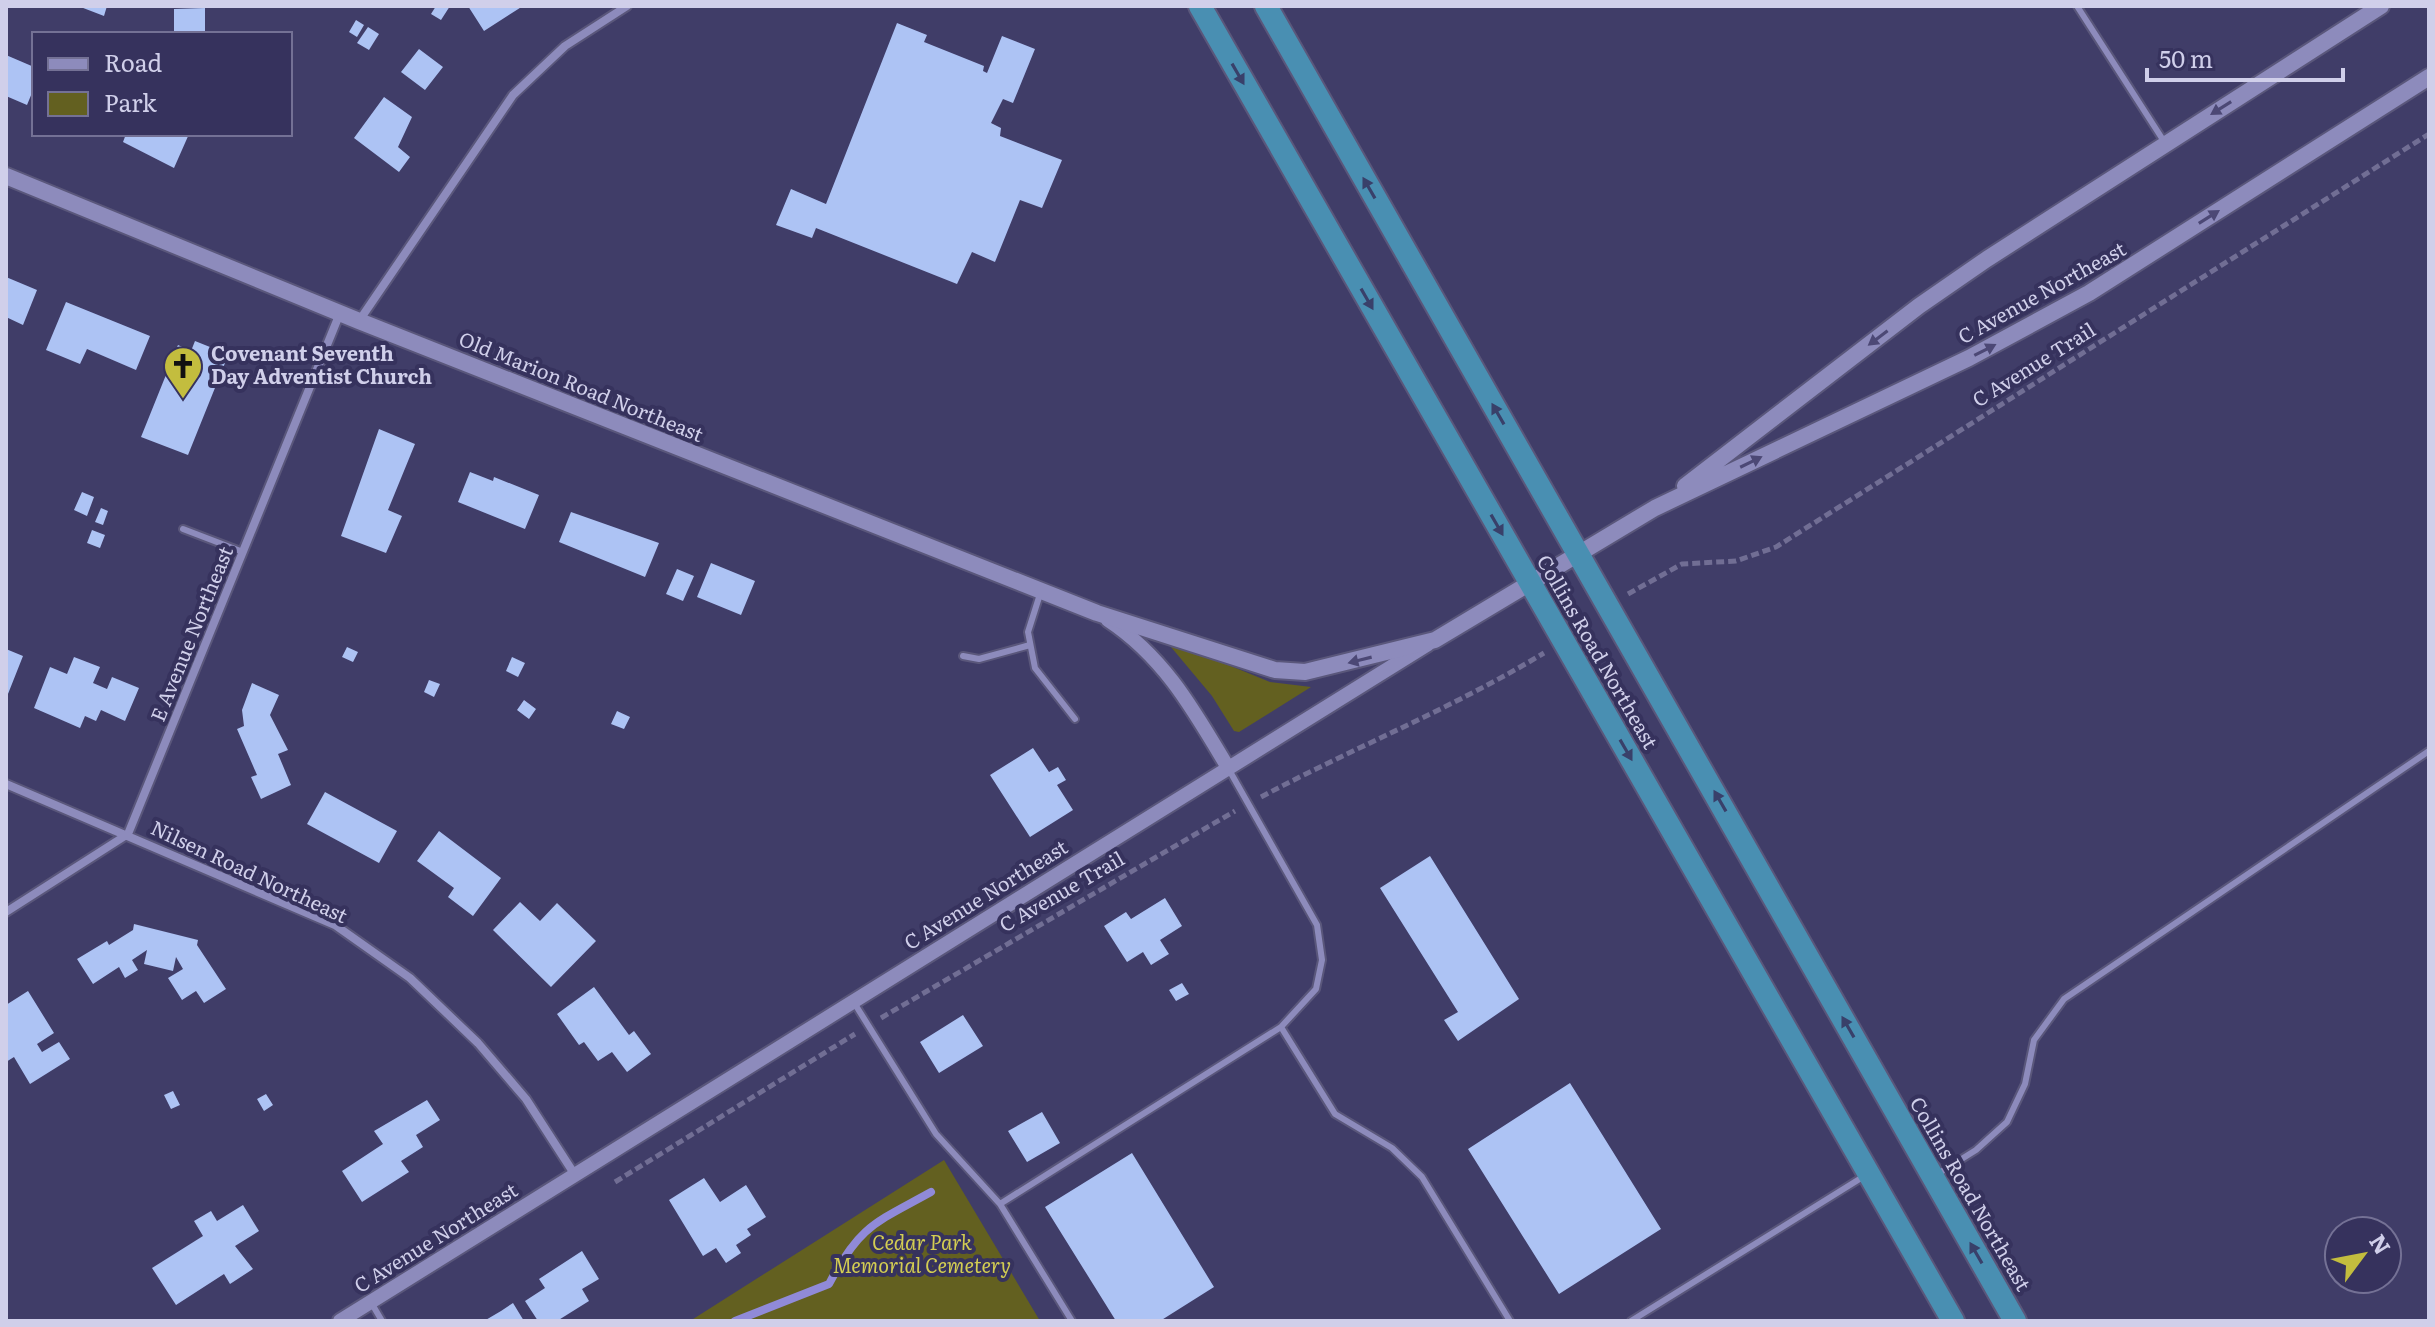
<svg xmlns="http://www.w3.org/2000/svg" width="2435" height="1327" font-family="Literata,serif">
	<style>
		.green { fill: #636020 }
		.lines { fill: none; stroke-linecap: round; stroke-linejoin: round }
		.stream { stroke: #908ad8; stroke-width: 8 }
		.building { fill: #adc3f4 }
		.service-casing { stroke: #5a577b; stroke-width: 10 }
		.minor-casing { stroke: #5a577b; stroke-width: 12 }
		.tertiary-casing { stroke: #5a577b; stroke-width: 18 }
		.secondary-casing { stroke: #5a577b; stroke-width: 20 }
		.trunk-casing { stroke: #5a577b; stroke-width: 26 }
		.path { stroke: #716e94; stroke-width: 5; stroke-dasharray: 8 4; stroke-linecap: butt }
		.service { stroke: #8d8bbc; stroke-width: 6 }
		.minor { stroke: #8d8bbc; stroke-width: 8 }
		.tertiary { stroke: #8d8bbc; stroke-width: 14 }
		.secondary { stroke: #8d8bbc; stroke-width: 16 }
		.trunk { stroke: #498fb2; stroke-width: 22 }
		.oneway { fill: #39406a }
		.oneway2 { fill: #4c4875 }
		.labels { text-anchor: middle; stroke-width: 8; stroke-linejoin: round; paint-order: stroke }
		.street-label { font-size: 20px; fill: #d0cfea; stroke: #36325d }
		.poi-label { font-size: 20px; font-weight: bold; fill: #d0cfea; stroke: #36325d; text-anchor: start }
		.park-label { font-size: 20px; font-style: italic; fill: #d3cd52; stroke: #36325d }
	</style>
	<rect width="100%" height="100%" fill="#403d68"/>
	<path class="green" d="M1172 642 1270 682 1311 687 1239 732 1234 731 1212 696 1171 647Z
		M944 1160 1040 1321H690Z"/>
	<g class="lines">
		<path class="stream" d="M735 1321 829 1284C860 1225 875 1223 931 1192"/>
	</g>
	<path class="building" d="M78 6H107L104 16Z
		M436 6H450L441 20 431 14Z
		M468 6H523L484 31Z
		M205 8V34H174V9Z
		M356 20 364 25 357 37 349 32Z
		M897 23 927 35 924 42 984 66 983 71 987 73 1002 36 1035 49 1013 103 1003 99 991 123 1001 128 1000 136 1062 160 1042 208 1020 200 995 262 972 252 957 284 816 228 812 238 776 225 791 189 826 204Z
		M368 27 379 34 369 50 357 43Z
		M419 49 443 67 425 90 401 72Z
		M6 55 34 67V88L27 105 6 96Z
		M384 97 412 117 398 147 410 157 399 172 354 138Z
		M126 134H189L174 168 123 142Z
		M6 277 37 290 23 325 6 317Z
		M66 302 150 336 136 370 87 349 80 364 46 350Z
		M195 341 215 349 212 358 225 363 188 455 141 437 178 345 191 351Z
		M379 429 415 444 388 510 402 516 386 553 341 536Z
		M470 472 493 481 494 477 539 495 525 529 458 502Z
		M82 492 94 497 87 516 74 510Z
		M101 508 108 511 103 525 95 522Z
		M571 512 659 543 645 577 559 542Z
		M92 530 105 535 100 548 87 543Z
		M711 563 755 581 741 615 697 597Z
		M677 569 694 576 683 601 666 594Z
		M347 647 358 652 353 662 342 657Z
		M6 649 23 656 6 699Z
		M74 657 100 667 93 683 107 689 112 677 139 688 125 721 101 710 96 721 85 716 80 728 34 708 50 667 67 674Z
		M512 657 525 663 518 677 506 671Z
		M429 680 440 684 434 697 424 692Z
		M252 683 279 695 270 715 288 750 278 754 291 785 261 799 251 777 257 775 237 729 244 726 242 710Z
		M524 700 536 709 529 719 517 710Z
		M617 711 630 717 624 729 611 724Z
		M1033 748 1049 772 1058 767 1066 780 1057 785 1073 810 1030 837 990 775Z
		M325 792 397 831 379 863 307 824Z
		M439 831 501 878 473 916 448 897 454 888 417 861Z
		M1430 856 1519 999 1458 1041 1444 1020 1458 1012 1380 888Z
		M1165 898 1182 926 1160 940 1169 954 1151 965 1143 952 1127 962 1104 926 1126 912 1131 919Z
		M520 902 540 921 557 903 596 941 551 987 493 930Z
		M134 924 198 940 197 945 226 989 204 1003 196 991 182 1000 168 978 183 969 176 957 173 971 144 964 147 950 132 960 138 970 125 978 119 967 93 984 77 959 107 941 109 945 133 930Z
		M1182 983 1189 994 1176 1001 1169 990Z
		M594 987 629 1035 634 1031 651 1054 627 1072 612 1052 598 1061 584 1042 579 1045 557 1014Z
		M28 991 54 1033 37 1044 42 1052 59 1042 70 1059 30 1084 14 1057 6 1062V1005Z
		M963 1015 983 1046 939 1073 920 1042Z
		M1570 1083 1661 1229 1559 1294 1468 1149Z
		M173 1091 180 1105 171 1109 164 1095Z
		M266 1094 273 1105 264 1111 257 1099Z
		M427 1100 440 1120 416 1135 423 1147 401 1161 409 1172 362 1202 342 1171 383 1144 374 1131Z
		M1042 1112 1060 1143 1027 1162 1008 1131Z
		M1132 1153 1214 1287 1160 1321H1116L1045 1207Z
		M704 1178 720 1202 746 1185 766 1217 747 1229 751 1235 736 1245 741 1253 726 1263 716 1248 703 1256 669 1200Z
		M243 1205 259 1231 235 1246 253 1269 230 1284 224 1274 176 1305 152 1268 203 1236 194 1221 211 1211 217 1221Z
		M582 1251 599 1279 582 1289 589 1301 557 1321H538L525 1301 545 1288 539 1279Z
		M513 1303 524 1321H484L501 1311Z"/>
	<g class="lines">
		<defs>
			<path id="service" d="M2077 6 2165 143
				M183 529 243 552
				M1041 591 1028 632 1035 668 1075 719
				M963 656 979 659 1030 645
				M853 1001 936 1134 1000 1204 1072 1321
				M1281 1027 1335 1114 1392 1148 1422 1177 1510 1321
				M1936 1175 1976 1150 2007 1122 2025 1084 2034 1040 2064 999 2429 751
				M1000 1204 1281 1027 1316 989 1322 960 1317 925 1228 768
				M372 1304 382 1321
				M1631 1321 1866 1175"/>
			<path id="minor" d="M359 321 513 95 565 46 627 6
				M6 784 335 925 410 978 478 1043 526 1099 575 1175
				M6 912 128 834 340 313"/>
			<path id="tertiary" d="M1108 620C1164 657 1193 709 1227 766
				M340 1321 1428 644"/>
			<path id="secondary" d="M6 176 359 321 1097 613 1275 670 1305 672 1435 640 1655 508 1969 358 2089 293 2429 77
				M1685 486 1919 306 1987 259 2381 6"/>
			<path id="trunk" d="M1200 6 1953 1321
				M1266 6 2015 1321"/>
		</defs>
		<use href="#service" class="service-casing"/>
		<use href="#minor" class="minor-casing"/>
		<use href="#tertiary" class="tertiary-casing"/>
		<use href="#secondary" class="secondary-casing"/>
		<use href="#trunk" class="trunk-casing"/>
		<path class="path" d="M1628 594 1682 564 1736 561 1776 547 2429 134
			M1261 797C1355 747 1453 708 1544 653
			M881 1018 1235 811
			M615 1182 855 1034"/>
		<use href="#service" class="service"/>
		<use href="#minor" class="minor"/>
		<use href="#tertiary" class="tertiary"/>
		<use href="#secondary" class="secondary"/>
		<use href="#trunk" class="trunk"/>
	</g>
	<defs><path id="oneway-solid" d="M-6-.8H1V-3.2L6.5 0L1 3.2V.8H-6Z" transform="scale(2)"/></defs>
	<g class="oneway">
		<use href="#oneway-solid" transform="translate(1238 74) rotate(60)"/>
		<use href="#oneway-solid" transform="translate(1369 188) rotate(-120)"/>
		<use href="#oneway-solid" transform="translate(1367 299) rotate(60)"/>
		<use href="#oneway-solid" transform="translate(1498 414) rotate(-120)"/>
		<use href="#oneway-solid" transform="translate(1497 525) rotate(60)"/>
		<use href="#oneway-solid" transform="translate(1626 750) rotate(60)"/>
		<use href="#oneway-solid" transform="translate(1720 801) rotate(-120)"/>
		<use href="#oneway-solid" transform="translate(1848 1027) rotate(-120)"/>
		<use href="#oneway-solid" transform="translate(1976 1253) rotate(-120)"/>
	</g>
	<g class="oneway2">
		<use href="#oneway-solid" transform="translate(2221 108) rotate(148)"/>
		<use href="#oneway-solid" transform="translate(2209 217) rotate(-32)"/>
		<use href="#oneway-solid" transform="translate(1878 338) rotate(143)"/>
		<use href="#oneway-solid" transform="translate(1985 350) rotate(-27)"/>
		<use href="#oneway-solid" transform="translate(1751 462) rotate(-26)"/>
		<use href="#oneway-solid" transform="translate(1360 660) rotate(166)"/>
	</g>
	<defs>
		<symbol id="church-pin" viewBox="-11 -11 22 30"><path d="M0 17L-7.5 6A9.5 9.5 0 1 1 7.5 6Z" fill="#c3bd3e" stroke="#36325d"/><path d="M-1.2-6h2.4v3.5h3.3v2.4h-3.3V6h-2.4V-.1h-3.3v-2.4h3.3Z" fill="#111"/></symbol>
	</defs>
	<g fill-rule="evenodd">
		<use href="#church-pin" x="161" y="344" width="44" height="60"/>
	</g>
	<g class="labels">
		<g class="street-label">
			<text transform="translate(2042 293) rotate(-29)" y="7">C Avenue Northeast</text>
			<text transform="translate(2034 365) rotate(-32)" y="7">C Avenue Trail</text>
			<text transform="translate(581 387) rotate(22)" y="7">Old Marion Road Northeast</text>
			<text transform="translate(192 634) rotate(-68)" y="7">E Avenue Northeast</text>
			<text transform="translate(1597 652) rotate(60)" y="7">Collins Road Northeast</text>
			<text transform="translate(249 872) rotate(25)" y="7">Nilsen Road Northeast</text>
			<text transform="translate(1062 892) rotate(-30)" y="7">C Avenue Trail</text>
			<text transform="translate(986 895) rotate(-32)" y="7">C Avenue Northeast</text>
			<text transform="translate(1970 1194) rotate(60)" y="7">Collins Road Northeast</text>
			<text transform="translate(436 1238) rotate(-32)" y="7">C Avenue Northeast</text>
		</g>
		<g class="poi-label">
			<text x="211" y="361">Covenant Seventh<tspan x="211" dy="23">Day Adventist Church</tspan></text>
		</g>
		<g class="park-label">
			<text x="922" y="1250">Cedar Park<tspan x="922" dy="23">Memorial Cemetery</tspan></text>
		</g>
	</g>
	<rect width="2435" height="1327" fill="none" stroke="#d0cfea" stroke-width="16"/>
	<rect x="32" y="32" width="260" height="104" fill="#36325d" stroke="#747195" stroke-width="2"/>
	<rect x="48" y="58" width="40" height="12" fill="#8d8bbc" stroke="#747195" stroke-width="2"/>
	<text x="104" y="72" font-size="24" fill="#d0cfea">Road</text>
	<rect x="48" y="92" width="40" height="24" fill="#636020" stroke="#747195" stroke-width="2"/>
	<text x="104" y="112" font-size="24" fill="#d0cfea">Park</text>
	<g transform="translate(2363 1255) rotate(58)"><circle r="38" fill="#36325d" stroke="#747195" stroke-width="2"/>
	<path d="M0-6L14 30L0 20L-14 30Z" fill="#c3bd3e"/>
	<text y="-12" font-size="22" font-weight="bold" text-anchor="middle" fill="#d0cfea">N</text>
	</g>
	<path d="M2147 68v12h196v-12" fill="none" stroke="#d0cfea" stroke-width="4"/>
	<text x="2159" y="68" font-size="24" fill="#d0cfea" stroke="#36325d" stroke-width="6" paint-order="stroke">50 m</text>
</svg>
